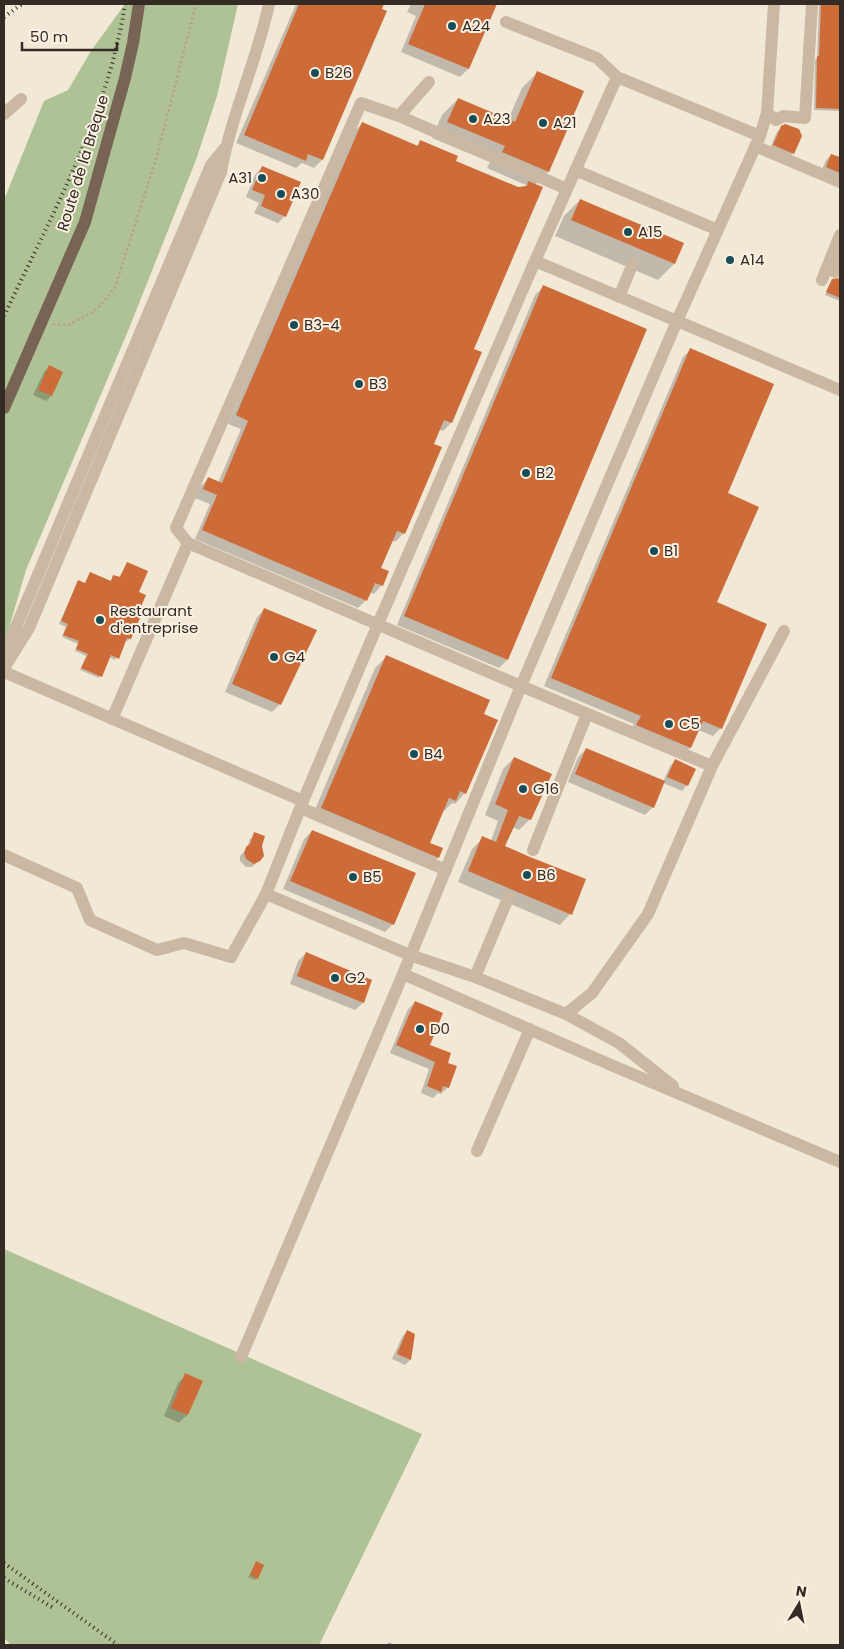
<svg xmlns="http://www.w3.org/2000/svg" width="844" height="1649" font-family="Poppins,sans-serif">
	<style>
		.green { fill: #aec295 }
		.shadow { fill: #0003 }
		.building { fill: #ce6c39 }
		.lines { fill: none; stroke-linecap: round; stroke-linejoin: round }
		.path { stroke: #b6a28c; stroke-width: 2.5; stroke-dasharray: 2.5 2.5; stroke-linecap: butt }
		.minor { stroke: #cab8a2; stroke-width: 12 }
		.major { stroke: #786455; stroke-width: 12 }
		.rail { stroke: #342b25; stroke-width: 4; stroke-dasharray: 1 4; stroke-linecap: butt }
		.poi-dot { fill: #184d58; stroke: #faf1e2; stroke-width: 2 }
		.labels { text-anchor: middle; stroke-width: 4; stroke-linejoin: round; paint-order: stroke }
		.poi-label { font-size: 15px; fill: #342b25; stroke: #faf1e2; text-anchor: start }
		.street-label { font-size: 15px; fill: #342b25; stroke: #faf1e2 }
	</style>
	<rect width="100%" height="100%" fill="#f2e8d6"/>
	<path class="green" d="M125 4H238L217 96 196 160 128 331 26 570 4 645V200L44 101 68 90 91 51Z
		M4 1249 422 1434 319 1645H11L4 1638Z"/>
	<path class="shadow" d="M296 4H383L322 160 314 168 302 163 296 168 236 143Z
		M411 4H495L468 69 460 77 401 52 416 16 407 12Z
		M819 4H840V111L814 110 815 60 817 58Z
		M538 72 583 92 548 172 535 185 472 350 481 353 451 423 443 431 438 429 432 445 440 448 403 534 395 542 391 540 379 568 382 585 374 594 369 592 366 600 358 608 195 539 210 504 195 498 200 487 208 479 218 483 241 429 228 424 353 132 362 124 416 146 421 142 455 162 517 188H523L526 185 487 168 490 162 432 138 442 115 458 99 508 120 522 88Z
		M782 127 793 153 788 158 769 150 777 132Z
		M831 155 840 159V180L821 172 826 160Z
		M262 167 285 216 278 223 254 213 259 203 246 197 255 175Z
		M580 200 683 244 674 264 658 280 555 236 564 216Z
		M840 279V301L825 295 830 283Z
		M543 287 507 660 499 668 397 625 535 295Z
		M691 349 715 603 721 728 713 736 698 730 690 748 682 756 629 733 634 724 544 686 683 357Z
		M49 367 62 373 51 396 46 401 33 395 44 372Z
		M127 563 137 593 135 617 130 639 128 641 125 640 115 660 109 657 99 678 80 670 86 656 75 651 78 644 62 637 66 627 59 624 78 581 85 584 90 573 110 582 114 576 119 578Z
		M265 609 280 704 272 712 225 692 257 617Z
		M386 657 482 715 465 793 455 804 452 803 444 811 442 810 428 843 438 858 427 868 311 819 375 668Z
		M586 749 663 782 670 766 675 761 687 785 682 791 663 783 653 807 645 815 568 782 578 757Z
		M514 758 530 819 519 830 512 827 503 846 570 914 560 925 458 882 472 849 483 838 491 841 498 821 485 815 503 769Z
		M312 831 393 924 385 932 283 889 304 839Z
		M255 834 261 845V858L252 867H246L240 861V856L246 850 250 839Z
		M306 953 371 981 363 1003 355 1010 290 984 298 961Z
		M415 1002 428 1046 446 1063 448 1087 441 1094 438 1093 433 1098 421 1093 429 1069 390 1053 408 1009Z
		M407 1331 414 1335 410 1360 405 1365 392 1359 402 1337Z
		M186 1375 201 1381 187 1415 179 1423 164 1416 178 1383Z
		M256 1563 257 1578 255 1580 248 1577Z
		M389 1642 395 1645H386Z"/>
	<path class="building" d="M299 4H384L382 9 387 11 323 160 308 154 306 161 244 135Z
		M425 4H497L469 69 408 44Z
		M821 4H840V109L816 108 817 56H819Z
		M537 71 584 91 549 172 502 152 505 146 447 122 458 98 515 122Z
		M362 122 418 146 420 140 458 156 456 161 518 187 527 186 528 181 543 187 474 349 482 352 452 423 444 420 434 444 442 447 405 534 397 531 381 568 389 571 383 586 375 583 367 601 202 530 217 495 203 489 208 477 222 483 248 421 236 415Z
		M785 124 799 129 802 136 794 154 773 145 781 126Z
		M831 154 840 157V173L826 167Z
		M262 166 301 182 286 217 261 206 265 195 252 190Z
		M580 199 684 243 675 264 571 220Z
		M840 278V298L826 292 832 279Z
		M543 285 647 329 508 660 404 616Z
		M690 348 774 384 728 493 759 507 717 602 767 624 722 729 703 721 691 748 636 725 641 716 551 678Z
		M49 365 63 372 52 396 38 390Z
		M127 562 148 571 139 592 146 595 137 616 140 618 131 639 127 638 119 659 111 655 102 677 81 668 88 654 76 649 79 641 63 635 68 624 61 621 78 580 85 583 90 572 111 581 113 575 120 577Z
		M264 608 317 630 281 705 232 684Z
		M386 655 490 700 484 714 498 720 466 794 460 791 456 801 449 798 430 843 443 848 439 858 321 808Z
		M586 748 665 781 654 808 575 774Z
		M514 757 552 774 531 820 519 816 505 846 530 857 586 879 572 915 468 871 482 836 496 842 508 810 495 804Z
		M675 759 696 769 688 786 667 777Z
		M312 830 416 873 394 925 290 881Z
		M254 832 265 836 262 846 264 856 260 861 254 864 246 859 244 853 246 847 250 844Z
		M306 952 372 980 364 1003 297 976Z
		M415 1001 443 1013 430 1045 451 1053 448 1063 457 1066 449 1088 443 1086 441 1092 427 1086 435 1062 396 1045Z
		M407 1330 415 1334 411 1360 397 1354Z
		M185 1373 203 1381 188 1415 171 1408Z
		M256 1561 264 1565 258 1579 250 1575Z"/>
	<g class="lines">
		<path class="path" d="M53 324 68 325 91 313 101 305 115 287 156 159 196 4"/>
		<path class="minor" d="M774 4 767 113 760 136 677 321 521 686 403 974 611 1065 840 1162
			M506 22 597 58 617 77 760 136
			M767 113 776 120 783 116 805 118 812 4
			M4 114 21 99
			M399 116 429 82
			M755 146 840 182
			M575 170 718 230
			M567 189 399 116 361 103 176 528 188 543 521 686 712 766
			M535 261 840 390
			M835 272 840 259
			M822 280 840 235
			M619 297 633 263
			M6 657 10 641 211 165 225 148
			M4 668 29 628 221 172C231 115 257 61 269 4
			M4 672 303 801
			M112 719 188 543
			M301 808 446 870
			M533 850 587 714
			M4 855 77 888 90 920 157 950 184 943 231 957 266 894 303 801 378 624 535 261 617 77
			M266 894 410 955 475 977 566 1014 619 1043 673 1086
			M475 977 509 896
			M566 1014 592 993 648 914 712 766 784 631
			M477 1151 530 1029
			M241 1357 403 974"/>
		<path class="major" d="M4 408 85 222 125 78 133 43 139 4"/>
		<path class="rail" d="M4 17 22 4
			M4 316C51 216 108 115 125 4
			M4 1563 118 1645
			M4 1578 55 1609"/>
	</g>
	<g class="poi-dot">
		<circle cx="452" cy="26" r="5"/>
		<circle cx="315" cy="73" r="5"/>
		<circle cx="473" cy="119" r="5"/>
		<circle cx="543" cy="123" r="5"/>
		<circle cx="262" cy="178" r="5"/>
		<circle cx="281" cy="194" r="5"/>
		<circle cx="628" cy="232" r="5"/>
		<circle cx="730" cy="260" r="5"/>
		<circle cx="294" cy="325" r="5"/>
		<circle cx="359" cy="384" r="5"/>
		<circle cx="526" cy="473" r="5"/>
		<circle cx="654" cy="551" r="5"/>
		<circle cx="100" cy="620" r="5"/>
		<circle cx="274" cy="657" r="5"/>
		<circle cx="669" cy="724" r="5"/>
		<circle cx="414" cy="754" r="5"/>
		<circle cx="523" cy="789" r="5"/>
		<circle cx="527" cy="875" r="5"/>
		<circle cx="353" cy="877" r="5"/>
		<circle cx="335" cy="978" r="5"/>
		<circle cx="420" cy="1029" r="5"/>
	</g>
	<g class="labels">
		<g class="poi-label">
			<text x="462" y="31">A24</text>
			<text x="325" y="78">B26</text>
			<text x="483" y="124">A23</text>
			<text x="553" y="128">A21</text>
			<text x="252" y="183" text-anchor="end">A31</text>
			<text x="291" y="199">A30</text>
			<text x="638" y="237">A15</text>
			<text x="740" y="265">A14</text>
			<text x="304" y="330">B3-4</text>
			<text x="369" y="389">B3</text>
			<text x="536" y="478">B2</text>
			<text x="664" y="556">B1</text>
			<text x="110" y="616">Restaurant<tspan x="110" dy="17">d'entreprise</tspan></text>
			<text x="284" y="662">G4</text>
			<text x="679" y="729">C5</text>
			<text x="424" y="759">B4</text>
			<text x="533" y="794">G16</text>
			<text x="537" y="880">B6</text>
			<text x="363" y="882">B5</text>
			<text x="345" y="983">G2</text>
			<text x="430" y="1034">D0</text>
		</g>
		<g class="street-label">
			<text transform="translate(83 163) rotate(-73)" y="5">Route de la Brèque</text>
		</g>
	</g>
	<rect width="844" height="1649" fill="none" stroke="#342b25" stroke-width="10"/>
	<g transform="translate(799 1604) rotate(10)" stroke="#faf1e2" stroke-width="4" paint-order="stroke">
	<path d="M0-4L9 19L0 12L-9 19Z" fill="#342b25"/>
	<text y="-8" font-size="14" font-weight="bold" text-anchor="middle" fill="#342b25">N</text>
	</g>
	<path d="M22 42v8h95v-8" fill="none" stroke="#342b25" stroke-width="2.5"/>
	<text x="30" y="42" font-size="15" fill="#342b25" stroke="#faf1e2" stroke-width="4" paint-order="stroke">50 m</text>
</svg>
